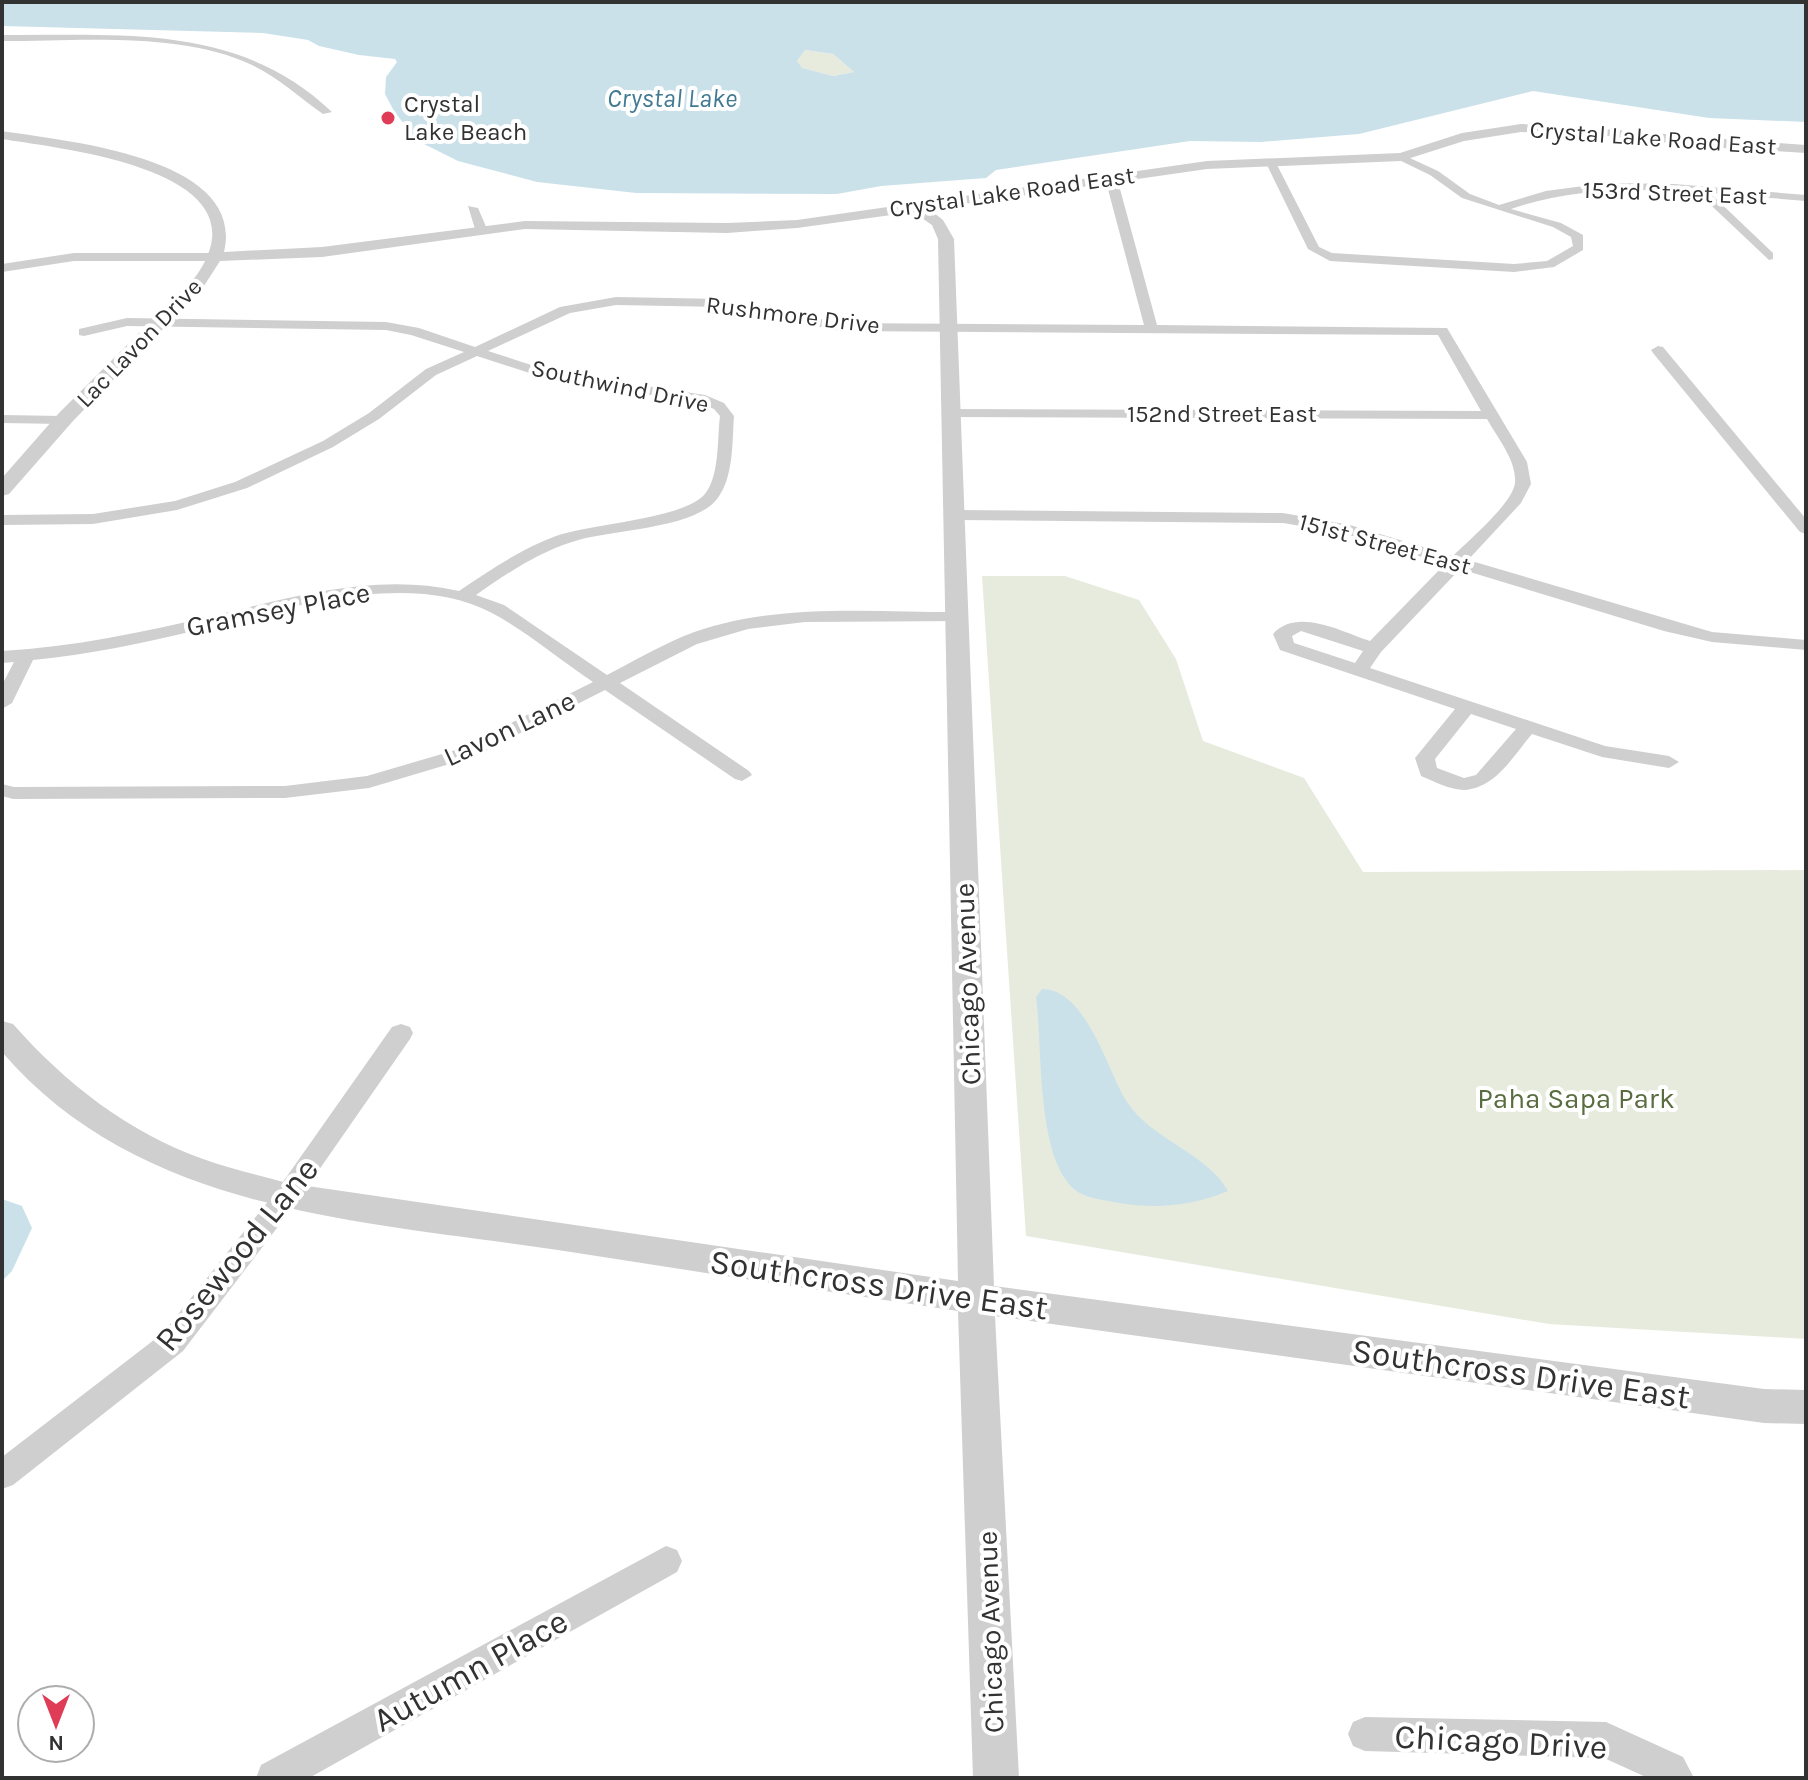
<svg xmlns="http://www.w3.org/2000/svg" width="1808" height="1780" font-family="Karla,sans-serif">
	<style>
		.green { fill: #e6ebde }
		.water { fill: #cbe1ea; fill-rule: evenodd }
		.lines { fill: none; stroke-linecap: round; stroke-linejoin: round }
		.minor { fill: #cfcfcf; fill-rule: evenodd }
		.tertiary { fill: #cfcfcf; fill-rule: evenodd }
		.poi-dot { fill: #df3d57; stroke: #fff; stroke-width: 3 }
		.labels { text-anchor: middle; stroke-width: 8; stroke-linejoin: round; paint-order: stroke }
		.far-poi-label { font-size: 24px; fill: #323232; stroke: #fff; text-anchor: start }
		.far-street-label { font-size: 24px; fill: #323232; stroke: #fff }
		.far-water-label { font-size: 26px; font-style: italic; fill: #417a92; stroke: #fff }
		.street-label { font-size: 28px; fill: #323232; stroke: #fff }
		.park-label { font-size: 28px; fill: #596d40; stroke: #fff }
		.near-street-label { font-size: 34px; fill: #323232; stroke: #fff }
	</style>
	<rect width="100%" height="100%" fill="#fff"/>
	<path class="green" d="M805 50 833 54 854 72 833 76 801 68 797 61Z
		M982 576H1065L1139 600 1176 659 1203 741 1304 778 1363 872 1806 870V1339L1549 1324 1026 1236Z"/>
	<path class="water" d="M2 2H1806V122L1709 118 1533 91 1359 134 1261 142 1190 141 996 170 986 178 881 186 837 194 636 193 537 182 458 161 416 140 394 111 385 94 386 77 397 62 395 59 359 55 319 46 308 40 263 33 2 26ZM805 50 833 54 854 72 833 76 802 68 797 61Z
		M1042 989C1087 989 1108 1073 1127 1102 1153 1141 1206 1152 1228 1191 1192 1206 1157 1209 1119 1203 1106 1200 1089 1199 1078 1192 1035 1163 1043 1046 1036 997Z
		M2 1199 22 1206 32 1228 12 1271 2 1281Z"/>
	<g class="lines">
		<path class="minor" d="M2 35C121 36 239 23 332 112L323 114C300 98 278 77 252 65 182 31 79 41 2 41Z
			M1401 154 1438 171 1470 194 1499 205 1546 191 1606 183 1674 184 1806 195V201L1710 193 1773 253V259L1769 260 1697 192C1633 188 1572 188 1511 209L1561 223 1583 235V250L1554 267 1514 272 1330 261 1308 249 1265 161 1274 159 1319 247 1332 253 1514 264 1547 261 1573 246 1571 237 1553 227 1462 198 1430 175 1397 159V155Z
			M1111 175 1117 178 1157 325 1447 328 1527 462 1531 484 1521 503 1468 560 1712 632 1806 640V650L1712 642 1664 631 1460 569 1381 652 1370 668 1605 746 1669 756 1679 762 1669 768 1602 757 1532 734C1513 756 1496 788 1464 790 1451 790 1433 781 1421 776L1415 758 1455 709 1280 650 1273 634C1297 607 1342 632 1370 641L1445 564 1342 533 1283 523 954 520 946 515 954 510 1283 513 1350 525 1453 556C1468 541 1513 503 1515 483 1517 461 1497 437 1487 419L951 417 944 413 951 409 1481 411 1438 335 840 331 723 307 616 305 570 313 488 351 553 372 705 395 724 403 734 416C732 442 734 477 717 499 693 530 609 529 572 542 537 553 506 574 476 595L504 605 607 675C632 662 658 647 684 636 770 602 867 612 957 612L966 617 963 621 805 622 748 629 697 644 620 683 749 771 752 775 742 781 735 779 605 690 473 757 369 788 285 798 13 799 2 796V784L14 787 285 786 367 776 459 749 593 682C560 660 527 632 492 613 407 568 282 610 194 631 141 643 88 655 33 660L12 703 2 709V685L14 662 2 663V651C74 647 143 632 212 616 293 597 376 572 459 591 490 570 521 549 556 536 590 524 682 519 704 495 720 477 717 439 720 416L714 409 697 402 551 380 477 356 436 375 379 419 333 447 247 488 177 510 93 524 2 525V515L93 514 175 501 235 482 323 441 369 413 426 369 464 352 411 335 386 330 127 326 84 336 79 335V329L127 318 386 322 419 328 475 347 560 307 616 297 723 299 840 323 1144 325 1105 178ZM1301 631 1363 651 1355 663 1294 643 1292 636ZM1471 714 1516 729 1476 775 1464 778 1437 768 1435 759Z
			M468 206 478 208 487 229 485 232 475 229Z
			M74 253H215L221 257 215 261H74L2 272V264Z
			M1658 346 1663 347 1806 519V534L1800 532 1653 353 1651 350Z
			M2 415 63 416 70 420 63 424 2 423Z
			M401 1024 410 1027 413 1033 410 1039 296 1203 183 1351 13 1485 2 1489V1457L163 1333 278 1189 392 1027Z
			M666 1546 677 1550 682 1561 677 1572 309 1778H256L261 1765Z
			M1365 1717 1606 1722 1683 1757 1694 1778H1648L1604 1758 1365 1751 1353 1746 1348 1734 1353 1722Z"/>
		<path class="tertiary" d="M1521 124C1616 128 1711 139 1806 145V153L1705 147 1599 135 1521 132 1464 141 1401 161 1207 169 929 209 943 220 954 239 994 1286 1764 1389 1806 1390V1424L1764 1423 995 1316 1019 1778H973L958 1311C825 1291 691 1271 558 1250 362 1221 140 1213 2 1052V1021L13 1024C66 1084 128 1132 203 1159 231 1169 259 1175 287 1183L958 1281 938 239 932 225 913 212 797 228 727 233 525 229 322 257 220 261 202 289 73 421 9 494 2 496V478L59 413 196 276C272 169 61 149 2 139V131C63 141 247 156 224 252L322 247 525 221 727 223 797 220 1207 161 1400 153 1462 133Z"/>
	</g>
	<circle class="poi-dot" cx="388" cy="118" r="8"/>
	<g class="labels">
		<g class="far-poi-label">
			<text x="404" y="112">Crystal<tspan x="404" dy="28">Lake Beach</tspan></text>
		</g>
		<g class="far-street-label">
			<text transform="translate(1653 138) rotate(4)" y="8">Crystal Lake Road East</text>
			<text transform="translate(1012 192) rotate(-8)" y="8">Crystal Lake Road East</text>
			<text transform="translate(1675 193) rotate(2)" y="8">153rd Street East</text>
			<text transform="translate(793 315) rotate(7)" y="8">Rushmore Drive</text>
			<text transform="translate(139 343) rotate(-46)" y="8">Lac Lavon Drive</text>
			<text transform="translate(620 386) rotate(12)" y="8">Southwind Drive</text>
			<text x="1222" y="422">152nd Street East</text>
			<text transform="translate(1385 544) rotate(15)" y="8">151st Street East</text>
		</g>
		<g class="far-water-label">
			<text x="672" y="107">Crystal Lake</text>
		</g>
		<g class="street-label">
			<text transform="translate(278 609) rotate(-11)" y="10">Gramsey Place</text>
			<text transform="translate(509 728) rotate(-25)" y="10">Lavon Lane</text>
			<text transform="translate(967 984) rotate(-92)" y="10">Chicago Avenue</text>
			<text transform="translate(990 1632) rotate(-92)" y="10">Chicago Avenue</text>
		</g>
		<g class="park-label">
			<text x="1576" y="1108">Paha Sapa Park</text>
		</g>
		<g class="near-street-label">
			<text transform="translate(236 1254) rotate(-51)" y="12">Rosewood Lane</text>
			<text transform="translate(879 1284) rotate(8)" y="12">Southcross Drive East</text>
			<text transform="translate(1521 1373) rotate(8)" y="12">Southcross Drive East</text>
			<text transform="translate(470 1670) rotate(-29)" y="12">Autumn Place</text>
			<text transform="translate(1501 1741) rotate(3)" y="12">Chicago Drive</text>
		</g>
	</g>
	<rect width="1808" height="1780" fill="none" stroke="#323232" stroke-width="8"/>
	<g transform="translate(56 1724) rotate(180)"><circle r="38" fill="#ffffff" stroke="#adadad" stroke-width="2"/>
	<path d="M0-6L14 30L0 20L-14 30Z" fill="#df3d57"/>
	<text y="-12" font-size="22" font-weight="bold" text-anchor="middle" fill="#323232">N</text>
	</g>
</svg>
